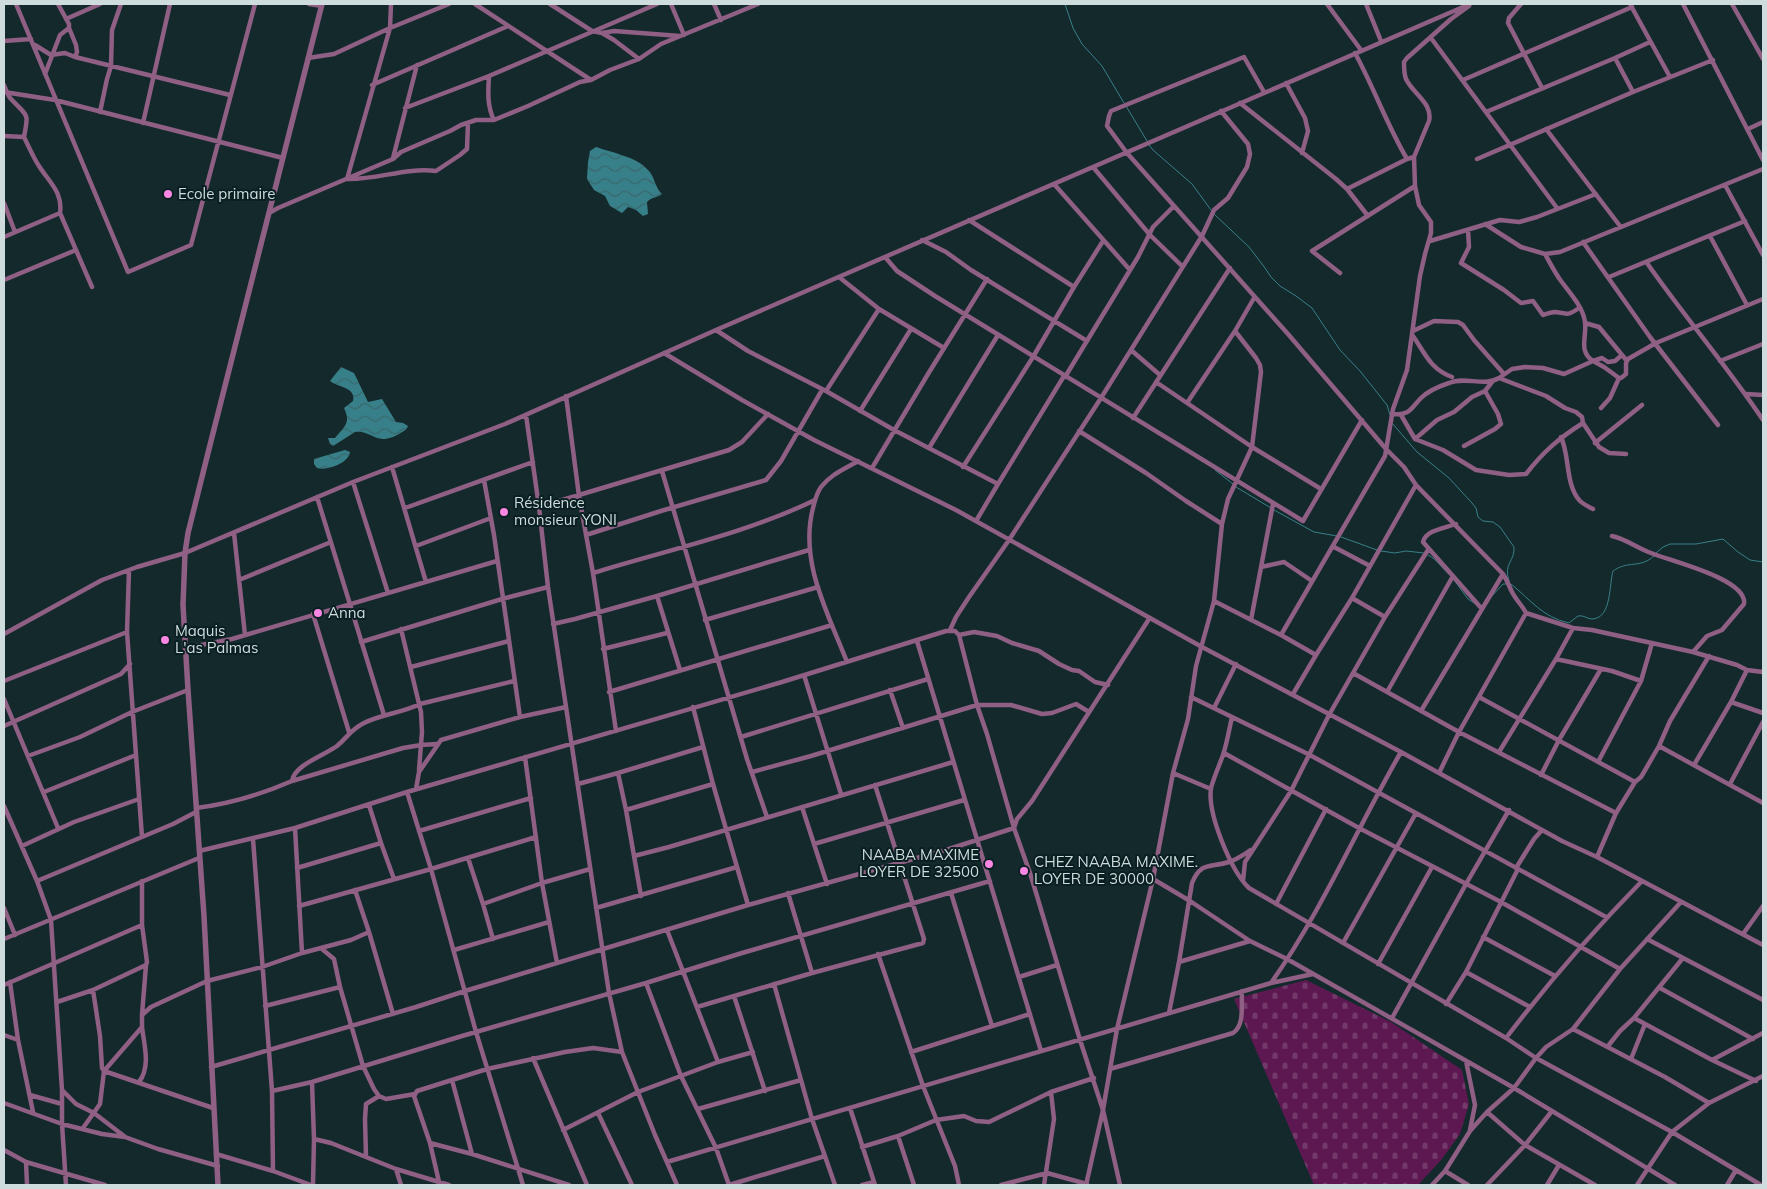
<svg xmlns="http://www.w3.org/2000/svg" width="1767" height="1189" font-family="Mulish,sans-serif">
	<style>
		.cemetery { fill: url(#cemetery-stones) }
		.water { fill: url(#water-waves) }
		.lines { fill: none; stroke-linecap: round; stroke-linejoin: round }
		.stream { stroke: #388089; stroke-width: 1 }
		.minor { stroke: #8f5f84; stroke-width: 4.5 }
		.tertiary { stroke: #8f5f84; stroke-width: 5.5 }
		.poi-dot { fill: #fc86e4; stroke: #0a1f22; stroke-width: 2 }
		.labels { text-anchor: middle; stroke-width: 4; stroke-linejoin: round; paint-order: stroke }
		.poi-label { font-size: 15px; fill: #cfdcde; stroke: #0a1f22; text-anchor: start }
	</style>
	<defs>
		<pattern id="cemetery-stones" width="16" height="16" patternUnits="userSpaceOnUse" patternTransform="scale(1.25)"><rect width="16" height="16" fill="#5d1851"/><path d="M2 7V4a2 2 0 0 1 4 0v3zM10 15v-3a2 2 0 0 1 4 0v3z" fill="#73396a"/></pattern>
		<pattern id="water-waves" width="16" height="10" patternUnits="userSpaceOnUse" patternTransform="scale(1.25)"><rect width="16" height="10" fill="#388089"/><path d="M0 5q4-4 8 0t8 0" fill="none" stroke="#3a676d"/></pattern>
	</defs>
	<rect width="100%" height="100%" fill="#14292c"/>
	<path class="cemetery" d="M1306 980 1391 1022 1462 1070 1469 1104 1460 1134 1442 1159 1418 1185H1314L1234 999Z"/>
	<path class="water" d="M596 147C613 153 637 157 648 170 655 177 655 188 662 194 657 198 651 197 647 202L648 214 643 216 636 210 628 207 622 213 610 206 605 196 594 190 587 179 588 162 590 151Z
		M341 367 354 373 368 402 382 399 396 422 403 423 408 426C406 431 403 431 399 434 376 447 372 430 355 432L333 446 330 444 328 438H335C345 426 351 423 344 408L353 401C356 387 339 388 330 381Z
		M345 450 350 452C349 463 327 471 317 468L314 464V459Z"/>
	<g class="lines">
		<path class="stream" d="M1065 4 1073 28 1082 44 1102 66 1124 103
			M1126 106 1147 141
			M1149 145 1153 150 1192 184 1211 210
			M1214 214 1249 247 1265 268 1271 277 1280 286 1296 296 1312 308 1340 350 1360 371 1387 405 1390 415
			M1392 423 1417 452 1449 478 1472 503 1476 508 1478 517 1483 521 1493 522 1500 527 1514 547C1515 562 1503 563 1509 581
			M1215 470 1233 484
			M1236 487 1271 508
			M1274 510 1314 532 1337 536
			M1341 537 1377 550
			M1381 551 1395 553 1406 551 1424 553
			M1656 553 1663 547 1670 544H1696L1723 539 1738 552 1750 560 1763 562
			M1428 555C1437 559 1442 569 1450 575
			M1454 580 1468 599 1474 603
			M1511 584C1531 600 1542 617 1569 623L1578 616C1584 615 1587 619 1593 619 1612 617 1609 584 1613 571 1628 560 1640 569 1654 556
			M1491 597 1503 584H1507"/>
		<path class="minor" d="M16 4 128 272 191 245 255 4
			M58 4 69 24V28L76 45 77 52 75 57
			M309 4 322 6
			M391 4 390 28 347 179C377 180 406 167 436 171L460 155 467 149 468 123
			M475 4 591 80
			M550 4 592 31 602 33 614 40 639 59
			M671 4 684 35
			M714 4 721 20
			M1327 4 1361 50
			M1366 4 1381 41
			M1521 4 1509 18 1508 23 1542 88
			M1630 4 1670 77
			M1683 4 1763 160
			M1732 4 1763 59
			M66 19 100 4
			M602 33 614 31 680 36
			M1431 38 1557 208
			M4 41 31 39
			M35 45 51 55 65 53 75 57 230 95
			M1355 53C1374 88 1387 125 1407 159L1414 157
			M308 58 334 54 390 28 449 4
			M1615 58 1633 92
			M45 74 60 35 69 28
			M489 76C488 92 487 106 494 120
			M1463 80 1632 7
			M1286 83 1305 118 1308 131 1302 153
			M4 85C6 90 8 96 11 99 28 117 29 112 24 137 29 147 33 157 39 166 49 182 63 192 60 213L92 287
			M372 85 508 26
			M4 92 55 100 283 158
			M1264 92 1244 57 1111 111 1109 116 1107 126 1127 153 1288 334 1386 449 1404 467 1416 485 1503 574C1507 580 1509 586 1512 592 1516 600 1522 605 1526 613L1573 628 1592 630 1693 652 1737 665 1747 670 1763 672
			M1240 103 1336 179 1347 189 1368 216
			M405 108 489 76 657 4
			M100 112 107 79 111 66 112 30 121 4
			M1486 112 1615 58 1650 42
			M143 123 170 4
			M1546 129 1620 226
			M1748 129 1763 122
			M4 136 24 137
			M393 158 417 65
			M1477 159 1633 92 1713 60
			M1093 167 1150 235 1182 266
			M1054 184 1130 270
			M1725 185 1763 255
			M1347 189 1407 159
			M4 203 15 232
			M269 213 278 208 393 159 401 152 450 131 461 125 476 120H494L528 106 580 82 591 80 610 70 639 59 661 44 758 4
			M969 220 1074 287
			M1485 224 1521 247 1545 254 1560 252 1763 169
			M1468 230 1469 247 1461 263 1504 290 1521 303 1533 301 1543 315C1546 314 1552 312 1555 312 1568 313 1566 317 1579 308
			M1710 236 1747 305
			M4 237 60 213
			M922 240 946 252 971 270 1087 341
			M1430 241 1500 220 1519 222 1537 217 1596 194
			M1583 242 1650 337 1718 425
			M1545 254C1550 263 1555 273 1561 281 1570 293 1583 307 1585 322 1587 337 1578 351 1593 361L1602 358 1608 362
			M885 257 897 271 935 296 1303 521 1362 420
			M1647 263C1684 316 1727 366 1763 420
			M1340 273 1312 251 1415 186
			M839 277 879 309 944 348
			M1609 277 1745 221
			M4 280 76 250
			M1585 323 1599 327 1627 361
			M716 330 748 351 826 391 894 430 998 484 1064 376
			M1413 331 1434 321 1458 322 1463 325 1474 340 1504 374
			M1413 336C1425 353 1430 369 1452 377
			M1131 350 1160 375
			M664 353 742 400 814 440 956 510 1202 647 1401 752 1562 841 1597 857 1763 945
			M1720 361 1763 344
			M1608 362 1615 361 1622 355
			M1065 377 1138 257 1153 227 1174 206
			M1499 378 1512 369 1525 367 1543 368 1564 374 1593 361 1604 367 1619 378H1621L1626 374V363L1628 359 1656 343 1763 299
			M1156 382 1252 447 1321 489
			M826 391 879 309
			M1746 394 1763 395
			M566 396 579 496 593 573 616 731
			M1187 403 1235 331 1254 298
			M1601 408 1610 398 1619 378
			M860 411 911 329
			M1393 414C1410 416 1411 408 1421 398 1428 391 1440 386 1449 383 1465 376 1484 387 1499 378L1546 396 1565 408 1576 412 1582 417 1583 423 1599 447 1609 453 1626 454
			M526 415 539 507 548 587 609 993 622 1052 655 1135 677 1185
			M1401 415 1415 439 1443 450 1476 470 1509 475 1526 474C1543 452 1559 438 1583 423
			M1133 418 1230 268
			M1079 431 1146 473 1186 501 1222 524
			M1561 437C1570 456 1565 485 1580 501 1583 504 1589 507 1593 509
			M1415 439 1437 420 1454 412 1472 397 1485 391 1492 382
			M1595 443 1642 405
			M1464 446 1495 429 1501 424 1498 414 1485 391
			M929 448 998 335
			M392 467 426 582
			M963 467 1033 357 1074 287 1103 241
			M872 468 928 374 987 279
			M662 471 747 759 767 817
			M484 480 494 535 520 717
			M353 482 388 593
			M317 497 384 715
			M539 507 729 450 742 442 768 414
			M405 508 533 462
			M976 521 998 484
			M1456 524C1445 528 1426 530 1423 542L1482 609
			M234 533 245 635
			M586 535 661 511 766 480 781 461 822 390
			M1612 536C1626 539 1637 548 1651 553 1670 561 1748 579 1744 604L1722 630 1707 636 1693 652
			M416 546 491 518
			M1334 547 1370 566
			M1261 567 1284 562 1312 581
			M129 570 127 632 142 837
			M593 573C667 550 745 534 815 500
			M239 580 331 542
			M657 596 680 670
			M1352 598 1385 617
			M1214 601 1281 635 1316 655 1293 694
			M313 614 349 732
			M705 620 818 587
			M1251 620 1273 504
			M553 624 575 619 657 596 809 550
			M401 629 421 712 422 732 419 770
			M950 630 956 617 969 597 1009 540 1101 398 1202 236 1214 210 1228 198 1247 167 1250 154 1248 144 1221 111
			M4 634 102 580 137 567 185 553 353 482 505 424 716 330 1470 4
			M959 635 974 632 997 636 1012 643 1039 651 1059 664 1072 670 1079 671 1095 682 1108 685
			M1281 635 1385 456 1393 409 1407 370 1420 276 1425 254 1431 233V222L1419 205 1415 186 1414 157 1429 121C1433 103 1413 94 1406 79 1404 74 1404 68 1404 62L1407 58 1451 19 1469 6
			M917 641 1041 1051
			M361 642 502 599 548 587
			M186 648 232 639 497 561
			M603 649 667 633
			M1316 655 1352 598 1416 485
			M1556 659 1612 671 1641 681
			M847 662C828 613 799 562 813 508 815 501 816 494 821 487 831 474 845 469 858 461
			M411 667 509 641
			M1353 673 1459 732 1616 813
			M804 675 841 794
			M4 681 127 632
			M890 690 903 728
			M609 692 832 625
			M1387 692 1453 576
			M1191 697 1308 754 1606 917
			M1479 697 1635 782
			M4 699 58 828
			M1731 702 1747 670
			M693 707 713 784 748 905
			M1214 708 1236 664
			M1421 711 1503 574
			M1232 717C1229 730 1227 743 1223 755 1219 766 1214 777 1211 788 1207 813 1231 871 1249 888L1506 1038 1536 1058 1672 1132 1761 1185
			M4 726 121 674 130 664
			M741 737 928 679
			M1659 746 1763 803
			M1499 752 1556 659 1573 628
			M1224 753 1359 828 1501 902 1620 969
			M28 756 80 737 132 712 188 690
			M525 757 542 883 557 963
			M1598 762 1641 681 1652 643
			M1694 765 1731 702 1763 713
			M752 772 811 756 977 705H1011L1042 714 1052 713 1076 704 1089 712
			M618 773 626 810 641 896
			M1173 773 1211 789
			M1439 773 1459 732 1526 613
			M1541 775 1559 740 1601 669
			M292 781 403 748 421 745 437 744
			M578 784 618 773 703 747
			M1730 784 1763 722
			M416 789 419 772 441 740 520 717 566 707
			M44 792 136 755
			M407 792 431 869 476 1032 523 1185
			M369 805 381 843 394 879
			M4 806 37 881 51 920 62 1090V1124L66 1185
			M802 807 827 884
			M196 808C229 804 262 794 292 781 294 765 325 755 337 746 348 737 350 730 364 723 382 714 402 713 420 704L514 681
			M626 810 713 784
			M295 828 302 953
			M419 831 531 798
			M253 839 272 1091 273 1171
			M814 844 964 800
			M22 846 74 822 139 799
			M199 851 295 828 407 792 782 682 946 631H955L959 635 977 705 987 734 1014 828 1031 876 1080 1040 1103 1110 1120 1185
			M634 856 669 847 953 762
			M1597 857 1616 813 1635 782 1641 777 1644 772 1659 746 1670 721 1709 656
			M468 858 483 904 542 883 590 869
			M297 868 381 843
			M1516 868 1534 839 1542 830
			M1153 879 1190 901 1250 941 1287 959 1514 1088 1675 1185
			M37 881 173 824 196 812
			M1243 881 1245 862 1291 791 1329 715 1385 617 1428 550
			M355 890 369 932 393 1014
			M788 893 812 973
			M951 893 992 1026
			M483 904 493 939
			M1276 904 1326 809
			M299 906 431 869 536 837
			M4 908 15 935
			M596 908 737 867
			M667 930 718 1062
			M1743 934 1763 906
			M1483 937 1555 976
			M4 939 199 858
			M1647 939 1763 1000
			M1343 943 1416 813
			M322 949 334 959 340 987 363 1066 374 1089 379 1096 386 1099 415 1094
			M454 950 549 922
			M878 954 923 1086 955 1166 959 1185
			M1179 962 1250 941
			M1378 964 1432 867
			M1466 972 1530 1007
			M1019 977 1057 965
			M10 982 18 1040 33 1112
			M646 983 681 1076 716 1148 729 1185
			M1271 983C1322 911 1357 828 1401 752
			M774 984 812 1119 835 1185
			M4 985 142 925
			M1660 988 1753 1039
			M93 990 100 1036 102 1068 104 1071
			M734 996 765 1091
			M57 1002 93 990 146 965 147 962 142 925V881
			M1446 1004 1466 972 1518 869
			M265 1006 340 987
			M697 1007 812 973 923 943 924 939 875 785
			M1169 1013 1179 962 1192 883C1201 861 1210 868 1229 862 1236 860 1243 855 1251 850
			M142 1015 146 965
			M1392 1018 1466 884 1509 810
			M1634 1018 1712 1060 1756 1081
			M1573 1029 1665 1077 1709 1103
			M4 1035 18 1040
			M1506 1038C1548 983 1593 931 1642 881
			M1608 1046 1620 1031 1634 1018 1683 958
			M911 1052 1030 1014
			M533 1058 587 1185
			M1631 1059 1645 1024
			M1712 1060 1763 1033
			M1466 1061 1475 1105 1470 1130
			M211 1067 416 1007 465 991 748 905 949 849 1014 828 1017 819 1032 801 1149 619
			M1110 1069 1233 1033C1245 1025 1241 1005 1242 991
			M104 1071 213 1108
			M452 1080 472 1154
			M139 1082C151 1067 144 1044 142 1027
			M312 1082 314 1139 313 1185
			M62 1090 76 1104 94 1113 124 1136
			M272 1091 312 1082 462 1036 646 983 742 953 990 881
			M30 1095 62 1104
			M4 1103 62 1124 102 1134 125 1137 158 1149 218 1166
			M850 1108 875 1185
			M698 1109 801 1080
			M1487 1112 1525 1145 1595 1185
			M598 1113 632 1185
			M83 1128 100 1104 104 1071 142 1027V1015L151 1007 207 981 262 967 302 953 351 940 369 932
			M563 1130 638 1092 718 1062 753 1052
			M898 1136 914 1185
			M314 1139 331 1143 396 1169 449 1185
			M430 1143 472 1154 569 1185
			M862 1147 898 1136 936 1120 964 1116 976 1121 989 1122 1051 1092 1094 1078
			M4 1150 26 1162 105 1185
			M216 1154 273 1171 311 1185
			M366 1157 365 1119 366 1104 379 1096
			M26 1162 27 1185
			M667 1162 1271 983 1313 974
			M396 1169 401 1185
			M1445 1171 1468 1185
			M439 1182 430 1143 414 1096 417 1091 487 1069 565 1052 593 1048 622 1052
			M729 1185 825 1156
			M862 1185 874 1182
			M1001 1185 1047 1173 1087 1184
			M1044 1185 1054 1119 1051 1092
			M1086 1185 1103 1110 1117 1029 1153 879 1173 773 1188 719 1196 666 1214 601 1222 524 1228 499 1252 447 1261 372 1260 365 1256 358 1235 331
			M1432 1185 1445 1171 1470 1131 1487 1112 1514 1088 1536 1058 1546 1047 1573 1029 1620 969 1681 902
			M1487 1185 1525 1145 1552 1111
			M1547 1185 1559 1165
			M1637 1185 1672 1132 1709 1103 1763 1076
			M1727 1185 1736 1170"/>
		<path class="tertiary" d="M218 1185 204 916 188 690 183 605 185 553 188 533 210 445 322 4"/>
	</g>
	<g class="poi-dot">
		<circle cx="168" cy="194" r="5"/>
		<circle cx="504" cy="512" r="5"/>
		<circle cx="318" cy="613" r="5"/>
		<circle cx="165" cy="640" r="5"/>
		<circle cx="989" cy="864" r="5"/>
		<circle cx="1024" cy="871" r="5"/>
	</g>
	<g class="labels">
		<g class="poi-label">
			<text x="178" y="199">Ecole primaire</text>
			<text x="514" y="508">Résidence<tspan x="514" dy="17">monsieur YONI</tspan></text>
			<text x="328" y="618">Anna</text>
			<text x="175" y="636">Maquis<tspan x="175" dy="17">L'as Palmas</tspan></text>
			<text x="979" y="860" text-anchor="end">NAABA MAXIME<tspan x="979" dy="17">LOYER DE 32500</tspan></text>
			<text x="1034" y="867">CHEZ NAABA MAXIME.<tspan x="1034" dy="17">LOYER DE 30000</tspan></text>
		</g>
	</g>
	<rect width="1767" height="1189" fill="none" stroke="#cfdcde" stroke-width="10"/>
</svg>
